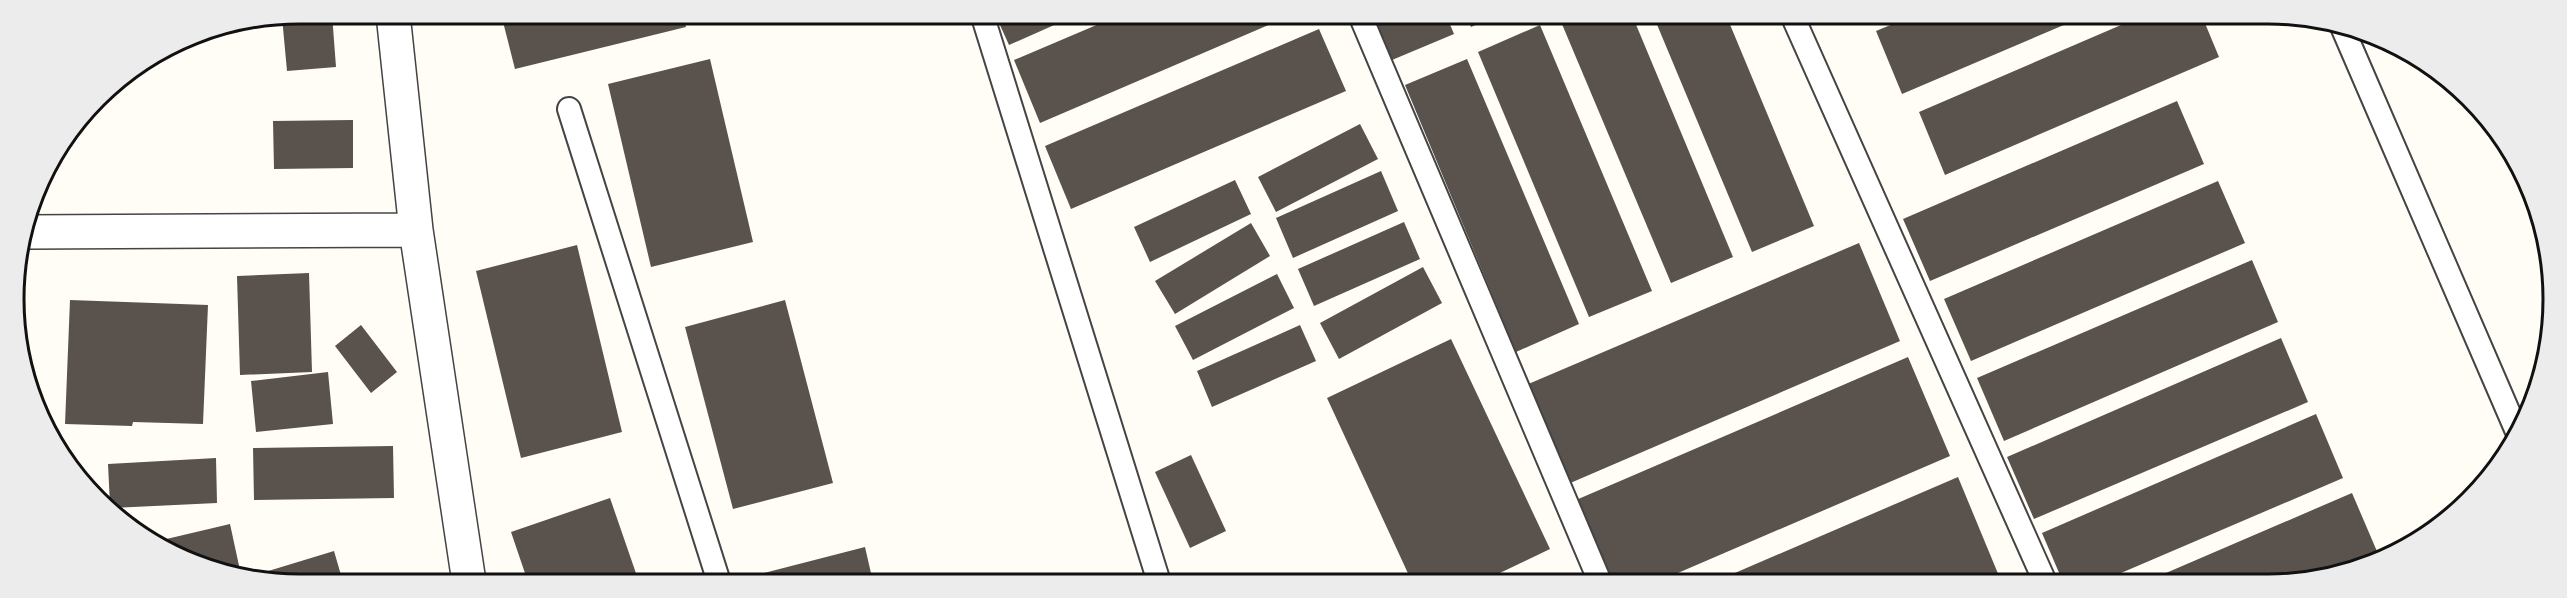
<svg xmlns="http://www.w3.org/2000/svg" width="2567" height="598" font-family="Merriweather,serif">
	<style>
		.building { fill: #5a524d }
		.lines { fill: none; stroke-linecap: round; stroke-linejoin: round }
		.service-casing { stroke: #444; stroke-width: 26 }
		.minor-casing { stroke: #444; stroke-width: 36 }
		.service { stroke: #fff; stroke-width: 22 }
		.minor { stroke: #fff; stroke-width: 33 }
		.rim { fill: none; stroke: #111; stroke-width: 3 }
	</style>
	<rect width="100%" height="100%" fill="#fffdf5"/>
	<path class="building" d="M299 14H332L336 67 287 71 282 17Z
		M501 14H683L686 27 515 69Z
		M995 14H1079L1009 45Z
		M1120 15H1292L1040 123 1014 60Z
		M1373 15H1446L1454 34 1392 60Z
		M1466 15H1498L1471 27Z
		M1564 15H1632L1733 257 1671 283 1559 17Z
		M1653 15H1726L1814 226 1752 252Z
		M1912 16H2085L1902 94 1876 31Z
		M2142 16H2202L2219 57 1945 175 1919 112Z
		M1540 25 1652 291 1589 317 1478 52Z
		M1319 29 1346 91 1071 209 1045 146Z
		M710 59 753 242 651 267 608 84Z
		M1467 59 1579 324 1516 352 1405 85Z
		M2177 101 2204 164 1930 281 1903 219Z
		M353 120V168L274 169 273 121Z
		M1360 124 1378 159 1276 212 1258 177Z
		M1381 171 1398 211 1293 258 1276 218Z
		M1235 180 1251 214 1150 262 1134 227Z
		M2218 181 2245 243 1971 361 1944 299Z
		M1404 222 1420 259 1314 306 1298 269Z
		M1251 223 1270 256 1175 314 1155 281Z
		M1859 243 1900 341 1568 484 1526 385Z
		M577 245 622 432 521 458 476 271Z
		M2252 260 2278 322 2004 441 1977 378Z
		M1423 267 1442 303 1339 359 1320 323Z
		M309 273 312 372 240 375 237 276Z
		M1277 274 1294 308 1193 360 1175 326Z
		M70 300 208 305 203 424 133 422 132 426 65 424Z
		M785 300 833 483 733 509 685 327Z
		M361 325 397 372 371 393 335 346Z
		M1300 325 1316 361 1212 407 1197 371Z
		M2281 338 2308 402 2034 519 2007 457Z
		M1451 339 1550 549 1481 582H1412L1327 398Z
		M1908 357 1950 456 1657 582H1611L1576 500Z
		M328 372 333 424 256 432 251 381Z
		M2316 414 2343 478 2100 582H2063L2042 533Z
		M393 446 394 498 254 500 253 448Z
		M1191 455 1226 531 1190 548 1155 472Z
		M216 458 217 503 112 508 110 505 108 464Z
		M1958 477 1999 576 1984 582H1714Z
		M2352 493 2379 556 2352 568 2305 582H2145Z
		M610 498 639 582H528L511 532Z
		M230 524 241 575 159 547 158 541Z
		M865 547 873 582H766L764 573Z
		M334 551 343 582H268L265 572Z"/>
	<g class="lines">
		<defs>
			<path id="service" d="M982 14 1159 582
				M1360 15 1600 582
				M1792 15 2045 582
				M2343 29 2518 434
				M569 109 719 582"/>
			<path id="minor" d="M393 14 416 230 469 582
				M27 232 416 230"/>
		</defs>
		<use href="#service" class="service-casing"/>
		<use href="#minor" class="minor-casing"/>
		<use href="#service" class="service"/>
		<use href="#minor" class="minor"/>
	</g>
	<path d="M0 0H2567V598H0ZM299 24H2268A275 275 0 0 1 2543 299V299A275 275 0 0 1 2268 574H299A275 275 0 0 1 24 299V299A275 275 0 0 1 299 24Z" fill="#ececec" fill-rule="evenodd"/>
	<path class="rim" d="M299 24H2268A275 275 0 0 1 2543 299V299A275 275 0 0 1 2268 574H299A275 275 0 0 1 24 299V299A275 275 0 0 1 299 24Z"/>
</svg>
